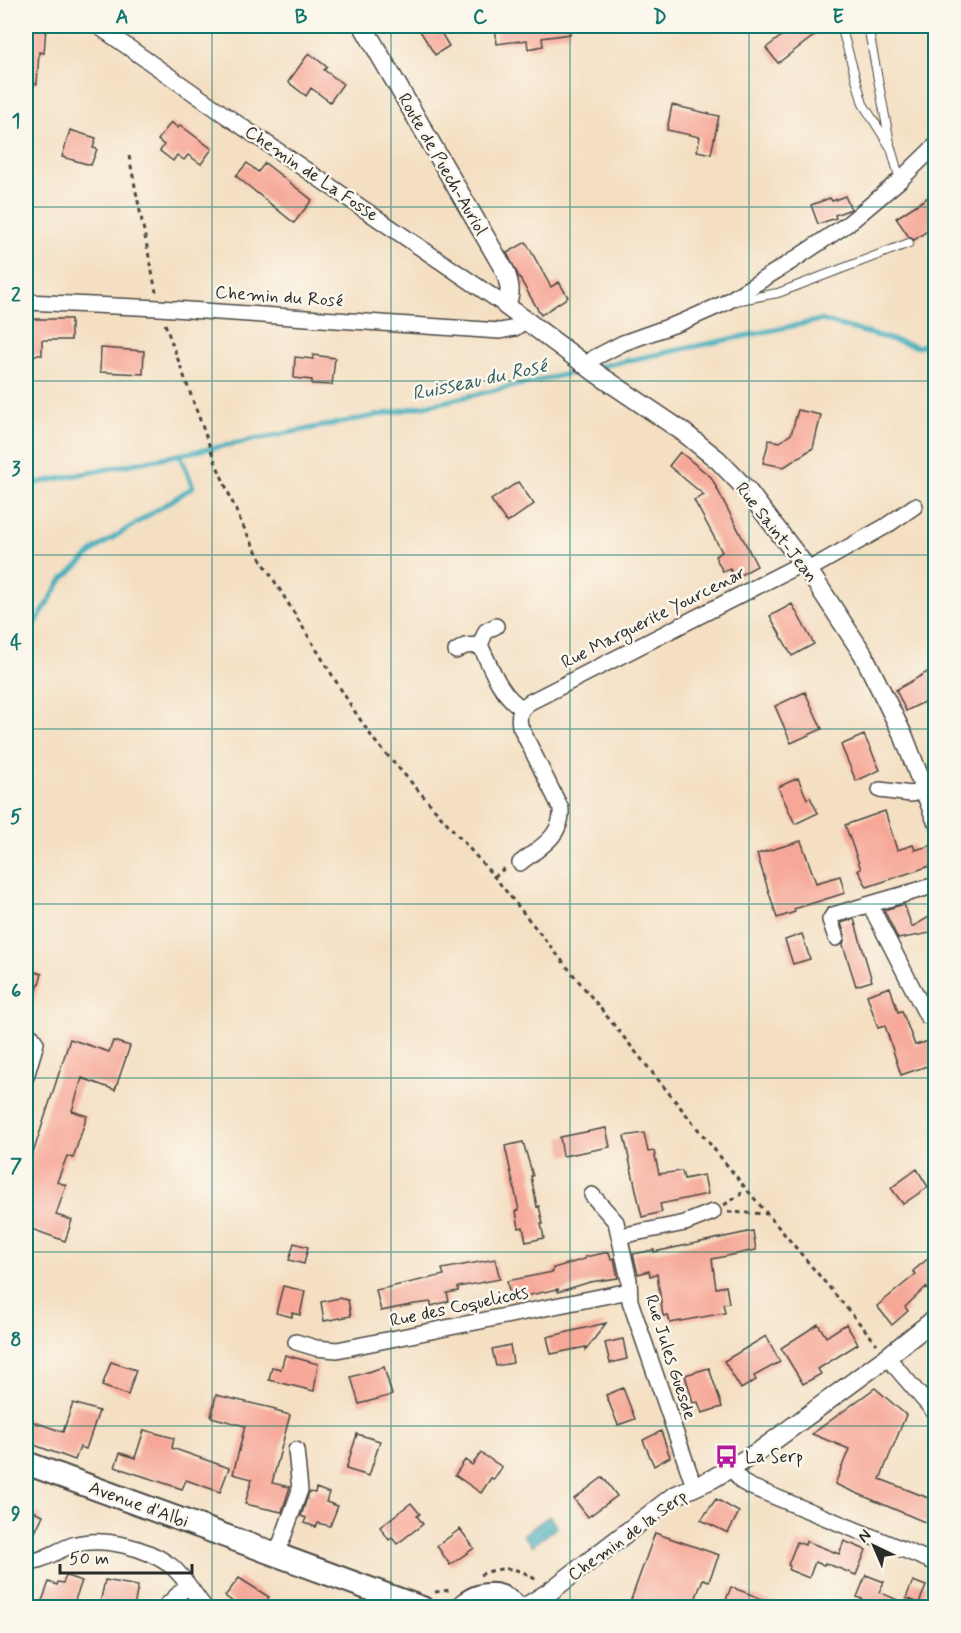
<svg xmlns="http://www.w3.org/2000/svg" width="961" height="1633" font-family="Mynerve,sans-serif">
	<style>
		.water { fill: #3dacbb; stroke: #346c73; stroke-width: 1.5 }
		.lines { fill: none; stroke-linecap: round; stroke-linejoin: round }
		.stream { stroke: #3dacbb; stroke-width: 5 }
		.building { fill: #f6a797 }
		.service-casing { stroke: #494642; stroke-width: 10 }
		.minor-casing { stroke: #494642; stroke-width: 18 }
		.tertiary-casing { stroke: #494642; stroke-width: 21 }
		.primary-casing { stroke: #494642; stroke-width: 26 }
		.path { stroke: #494642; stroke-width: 3; stroke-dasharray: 4.5 4.5; stroke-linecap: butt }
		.service { stroke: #fff; stroke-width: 8 }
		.minor { stroke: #fff; stroke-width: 15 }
		.tertiary { stroke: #fff; stroke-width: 18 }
		.primary { stroke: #fff; stroke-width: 22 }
		.grid { fill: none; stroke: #0f766e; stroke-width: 1.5; stroke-opacity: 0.55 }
		.labels { text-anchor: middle; stroke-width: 5; stroke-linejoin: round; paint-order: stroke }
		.street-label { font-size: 18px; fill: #2b2b2b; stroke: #fbf7ec }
		.poi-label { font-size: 18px; fill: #2b2b2b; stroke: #fbf7ec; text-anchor: start }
		.water-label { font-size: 20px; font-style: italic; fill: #325f65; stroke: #fbf7ec }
		.neatline { fill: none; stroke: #0f766e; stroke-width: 2 }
		.grid-label { font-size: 20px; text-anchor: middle; font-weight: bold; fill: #0f766e }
	</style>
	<rect width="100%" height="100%" fill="#fbf7ec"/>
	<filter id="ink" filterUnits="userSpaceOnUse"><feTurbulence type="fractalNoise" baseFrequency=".0167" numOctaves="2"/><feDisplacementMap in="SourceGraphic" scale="12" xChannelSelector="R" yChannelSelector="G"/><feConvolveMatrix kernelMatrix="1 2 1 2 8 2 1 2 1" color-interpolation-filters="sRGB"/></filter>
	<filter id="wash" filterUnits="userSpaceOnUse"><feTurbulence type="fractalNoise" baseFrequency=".008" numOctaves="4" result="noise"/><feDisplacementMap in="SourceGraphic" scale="24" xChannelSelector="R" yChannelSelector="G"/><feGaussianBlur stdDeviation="1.35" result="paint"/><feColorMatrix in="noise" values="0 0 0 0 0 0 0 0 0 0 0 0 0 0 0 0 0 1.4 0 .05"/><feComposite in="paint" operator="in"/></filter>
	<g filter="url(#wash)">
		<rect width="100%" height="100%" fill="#f4dfc2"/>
		<path class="water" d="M549 1516 557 1527 532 1546 523 1535Z"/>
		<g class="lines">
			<path class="stream" d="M597 367 821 320 918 347 936 340
				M26 485 434 404 585 370
				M26 639 61 581 97 548 193 487 180 454"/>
		</g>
		<g id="blocks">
			<path class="building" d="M28 26 46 27 44 53 39 52 37 84 26 83V28H28Z
				M417 26H437L449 46 435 55Z
				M495 26H570V34L542 38 543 46 528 49 527 40 497 44Z
				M794 26H827L778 63 766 48Z
				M309 53 327 67 324 70 343 84 330 102 311 88 306 96 288 82Z
				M672 105 719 116 711 154 697 151 700 137 667 130Z
				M171 122 178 128 180 125 212 149 201 164 188 155 184 160 177 155 173 161 160 151 164 145 158 140Z
				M70 130 96 138 93 148 97 149 91 165 62 157Z
				M247 163 258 172 265 163 312 200 294 223 236 176Z
				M936 192V221L928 226 930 229 914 240 909 237 896 218Z
				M845 196 851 209 835 215 836 218 818 224 811 205 830 198 832 201Z
				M526 242 551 287 559 282 568 297 541 315 519 277 507 253Z
				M27 319H71V340H42V355H26Z
				M101 348 144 351 143 374 100 372Z
				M313 355 335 358 332 385 312 384V380L294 378 295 357 313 359Z
				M798 410 821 415 813 448 784 467 763 463 769 440 780 442 791 434Z
				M680 452 711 477 757 566 735 578 730 569 723 572 715 556 722 552 694 500 704 495 669 466Z
				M518 482 534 504 507 523 491 500Z
				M792 604 814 644 792 656 770 616Z
				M936 667V696L906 711 896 690Z
				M805 692 822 729 791 743 775 706Z
				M864 735 880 770 856 781 841 745Z
				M798 778 807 799 810 797 818 813 795 824 778 787Z
				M885 811 897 850 913 845 915 850 936 844V864L867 887 858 870 861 869 845 825Z
				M801 841 816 883 840 876 845 893 794 909 795 912 777 918 757 854Z
				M904 904 912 927 936 913V932L898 939 884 910Z
				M854 919 872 981 856 986 843 945 845 935 841 923Z
				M802 934 810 959 793 964 785 940Z
				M26 969 42 974 29 1016 26 1015Z
				M890 987 898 1012 902 1011 915 1045 936 1039V1063L901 1075 885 1026 878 1028 867 995Z
				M70 1039 109 1052 113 1041 130 1046 115 1090 82 1078 72 1111 87 1116 73 1158 67 1156 57 1182 66 1185 56 1215 72 1220 65 1241 26 1227V1175Z
				M606 1128 610 1147 563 1156 560 1137Z
				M644 1133 648 1152 654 1151 659 1174 682 1171 684 1179 704 1175 708 1194 660 1204 662 1212 642 1217 624 1136Z
				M523 1142 533 1176H531L537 1207 539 1206 543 1224H541L544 1238 526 1242 523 1227 519 1228 516 1211 519 1210 505 1146Z
				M917 1169 928 1187 903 1204 891 1188Z
				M753 1231 756 1250 712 1259 716 1288 726 1286 729 1303 723 1304 725 1313 670 1323 668 1315 663 1316 657 1274 650 1276 649 1271 638 1274 633 1254 654 1250V1252Z
				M294 1243 308 1247 304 1264 289 1260Z
				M609 1252 611 1259 614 1258 618 1278 590 1282 558 1292V1289L525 1296V1298L511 1302 507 1281 553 1272V1268L585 1259V1257Z
				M936 1252V1300L926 1287 905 1307 908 1311 892 1325 877 1306 916 1274 913 1271Z
				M495 1259 500 1279 458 1287V1291L447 1293 449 1301 431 1306V1302L415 1304 381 1311 376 1290 444 1275 442 1269Z
				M283 1286 305 1291 300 1315 292 1313V1317L276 1313Z
				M339 1298 348 1300 351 1316 324 1321 321 1302Z
				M606 1323 586 1350V1347L551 1354 547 1337Z
				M818 1324 826 1337 846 1324 858 1344 818 1369 821 1374 803 1384 781 1348Z
				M766 1336 780 1362 754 1376 756 1380 741 1389 724 1361Z
				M623 1339 627 1359 610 1363 605 1343Z
				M510 1345 513 1363 496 1366 492 1349Z
				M285 1355 318 1364 314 1391 269 1380 272 1367 281 1369Z
				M111 1362 136 1370 128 1395 102 1386Z
				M384 1367 392 1395 359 1404 351 1377Z
				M709 1368 722 1407 702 1413 698 1402 693 1403 685 1375Z
				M623 1388 635 1419 618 1425 606 1395Z
				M875 1388 906 1415 880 1479 936 1501 927 1523 835 1484 849 1449 812 1434Z
				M216 1395 276 1409 275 1411 290 1415 272 1483 290 1487 282 1512 245 1504 252 1479 233 1474 245 1426 211 1417Z
				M73 1403 99 1411 86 1449 80 1447 75 1460 26 1442V1419L63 1432Z
				M144 1430 174 1438 172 1448 229 1468 220 1492 186 1480 182 1489 115 1467 120 1453 135 1458Z
				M661 1431 670 1457 654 1466 643 1440Z
				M357 1434 380 1441 369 1476 346 1469Z
				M481 1453 502 1467 494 1479 491 1478 481 1493 455 1475 465 1460 472 1465Z
				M603 1477 617 1496 588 1517 574 1499Z
				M316 1488 329 1493 326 1502 338 1506 330 1526 318 1523 316 1527 304 1523 306 1518 301 1516 309 1492 315 1493Z
				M716 1499 739 1512 728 1533 701 1520Z
				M411 1503 420 1514 417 1516 423 1524 397 1544 392 1538 389 1540 380 1527Z
				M26 1508 43 1515 26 1552Z
				M460 1529 474 1548 450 1565 437 1546Z
				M655 1533 719 1555 709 1581 703 1579 692 1608H628Z
				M806 1541 839 1554 844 1541 866 1550 856 1575 825 1563 824 1565 815 1562 809 1578 789 1570 790 1566 788 1565 797 1542 805 1545Z
				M866 1575 884 1582 879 1592 916 1608H872L873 1604 857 1597Z
				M66 1576 82 1581 72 1608H60L42 1601 49 1582 57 1585 58 1582 63 1583Z
				M239 1578 269 1597 262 1608H241L225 1596Z
				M105 1580 138 1586 134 1608 100 1603Z
				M913 1581 926 1586 919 1603 906 1598Z
				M731 1587 781 1606V1608H723Z"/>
		</g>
	</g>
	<g filter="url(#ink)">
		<use href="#blocks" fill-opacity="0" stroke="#494642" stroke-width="1.5"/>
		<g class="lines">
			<defs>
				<path id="service" d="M841 26 863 104 891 148 900 180
					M868 26 890 143
					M735 301 778 293 909 243"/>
				<path id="minor" d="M98 26 225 115 505 305
					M26 302 159 308 500 331 515 328 526 320
					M587 366 594 358 623 343 682 322 725 303 789 263 849 223 900 180 936 145
					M808 570 886 526 915 506
					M480 645C491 667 500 695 522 708
					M456 651 465 646 480 645 486 631 496 626
					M880 790 911 794 925 790
					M520 863C539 848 563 836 561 809L520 726C518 714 520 709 530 702L803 563
					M870 905 927 1016
					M836 938 830 920 833 915 936 885
					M26 1035 32 1037 36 1043 26 1077
					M592 1195 616 1222 629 1280 630 1301 694 1486
					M620 1236 685 1223 713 1212
					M296 1342 316 1348 337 1350 629 1291
					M887 1357 936 1414
					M732 1468 742 1482 751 1487 936 1563
					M277 1554 300 1490 296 1450
					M26 1562C43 1562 57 1550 73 1545 102 1536 145 1547 170 1565 184 1576 194 1594 205 1608
					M164 1608 188 1585"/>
				<path id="tertiary" d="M363 26 505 271C509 282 513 294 505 305L599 375 682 431 718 460 746 489 808 570 863 654 904 737 936 820
					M524 1608 548 1593 674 1496 712 1479 761 1450 887 1357 936 1318"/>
				<path id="primary" d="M26 1463 422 1608
					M461 1608C478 1591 500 1590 517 1608"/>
			</defs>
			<use href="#service" class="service-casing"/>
			<use href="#minor" class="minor-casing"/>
			<use href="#tertiary" class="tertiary-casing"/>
			<use href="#primary" class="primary-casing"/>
			<path class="path" d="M129 156 156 292
				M165 324 215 461 240 520 256 551 353 709 374 740 497 880 743 1185 877 1344
				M494 877 506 867
				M724 1205 740 1195 743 1185
				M728 1212 768 1214
				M480 1575C500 1566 520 1566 537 1581
				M435 1592 450 1590"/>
			<use href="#service" class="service"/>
			<use href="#minor" class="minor"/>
			<use href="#tertiary" class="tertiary"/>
			<use href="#primary" class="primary"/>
		</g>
	</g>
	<path class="grid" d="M212 26V1608M391 26V1608M570 26V1608M749 26V1608M26 207H936M26 381H936M26 555H936M26 729H936M26 904H936M26 1078H936M26 1252H936M26 1426H936"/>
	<defs>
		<symbol id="bus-bare" viewBox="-9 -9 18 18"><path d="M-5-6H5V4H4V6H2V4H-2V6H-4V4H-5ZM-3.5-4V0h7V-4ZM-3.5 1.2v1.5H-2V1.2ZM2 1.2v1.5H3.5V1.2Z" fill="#b5179e" stroke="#fbf7ec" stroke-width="2.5" paint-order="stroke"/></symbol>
	</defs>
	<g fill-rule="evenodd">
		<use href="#bus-bare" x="710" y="1440" width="33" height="33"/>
	</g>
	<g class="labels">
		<g class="street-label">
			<text transform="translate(443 164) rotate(60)" y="6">Route de Puech-Auriol</text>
			<text transform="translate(312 173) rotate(34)" y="6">Chemin de La Fosse</text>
			<text transform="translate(279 296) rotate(4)" y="6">Chemin du Rosé</text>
			<text transform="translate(777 532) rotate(52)" y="6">Rue Saint-Jean</text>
			<text transform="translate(653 617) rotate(-27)" y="6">Rue Marguerite Yourcenar</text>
			<text transform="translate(459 1306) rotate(-12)" y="6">Rue des Coquelicots</text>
			<text transform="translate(671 1357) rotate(72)" y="6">Rue Jules Guesde</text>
			<text transform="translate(139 1504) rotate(20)" y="6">Avenue d'Albi</text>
			<text transform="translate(627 1535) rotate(-36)" y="6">Chemin de la Serp</text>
		</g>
		<g class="poi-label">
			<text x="745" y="1462">La Serp</text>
		</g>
		<g class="water-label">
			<text transform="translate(479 379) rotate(-12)" y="7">Ruisseau du Rosé</text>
		</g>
	</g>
	<rect width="961" height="1633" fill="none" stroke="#fbf7ec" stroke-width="66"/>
	<g transform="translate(874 1546) rotate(316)" stroke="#fbf7ec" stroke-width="4.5" paint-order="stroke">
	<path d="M0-4.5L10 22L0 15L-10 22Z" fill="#2b2b2b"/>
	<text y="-9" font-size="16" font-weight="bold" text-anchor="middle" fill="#2b2b2b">N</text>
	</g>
	<path d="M60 1564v9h132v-9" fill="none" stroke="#2b2b2b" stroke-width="3"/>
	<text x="69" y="1564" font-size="18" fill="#2b2b2b" stroke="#fbf7ec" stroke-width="4.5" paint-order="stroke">50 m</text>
	<rect x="33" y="33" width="895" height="1567" class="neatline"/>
	<g class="grid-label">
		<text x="122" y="23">A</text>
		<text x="301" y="23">B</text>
		<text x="480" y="23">C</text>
		<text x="660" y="23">D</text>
		<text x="838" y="23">E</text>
		<text x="16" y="127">1</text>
		<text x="16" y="301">2</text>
		<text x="16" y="475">3</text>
		<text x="16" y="649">4</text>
		<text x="16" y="823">5</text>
		<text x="16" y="997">6</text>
		<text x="16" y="1172">7</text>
		<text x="16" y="1346">8</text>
		<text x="16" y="1520">9</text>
	</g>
</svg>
